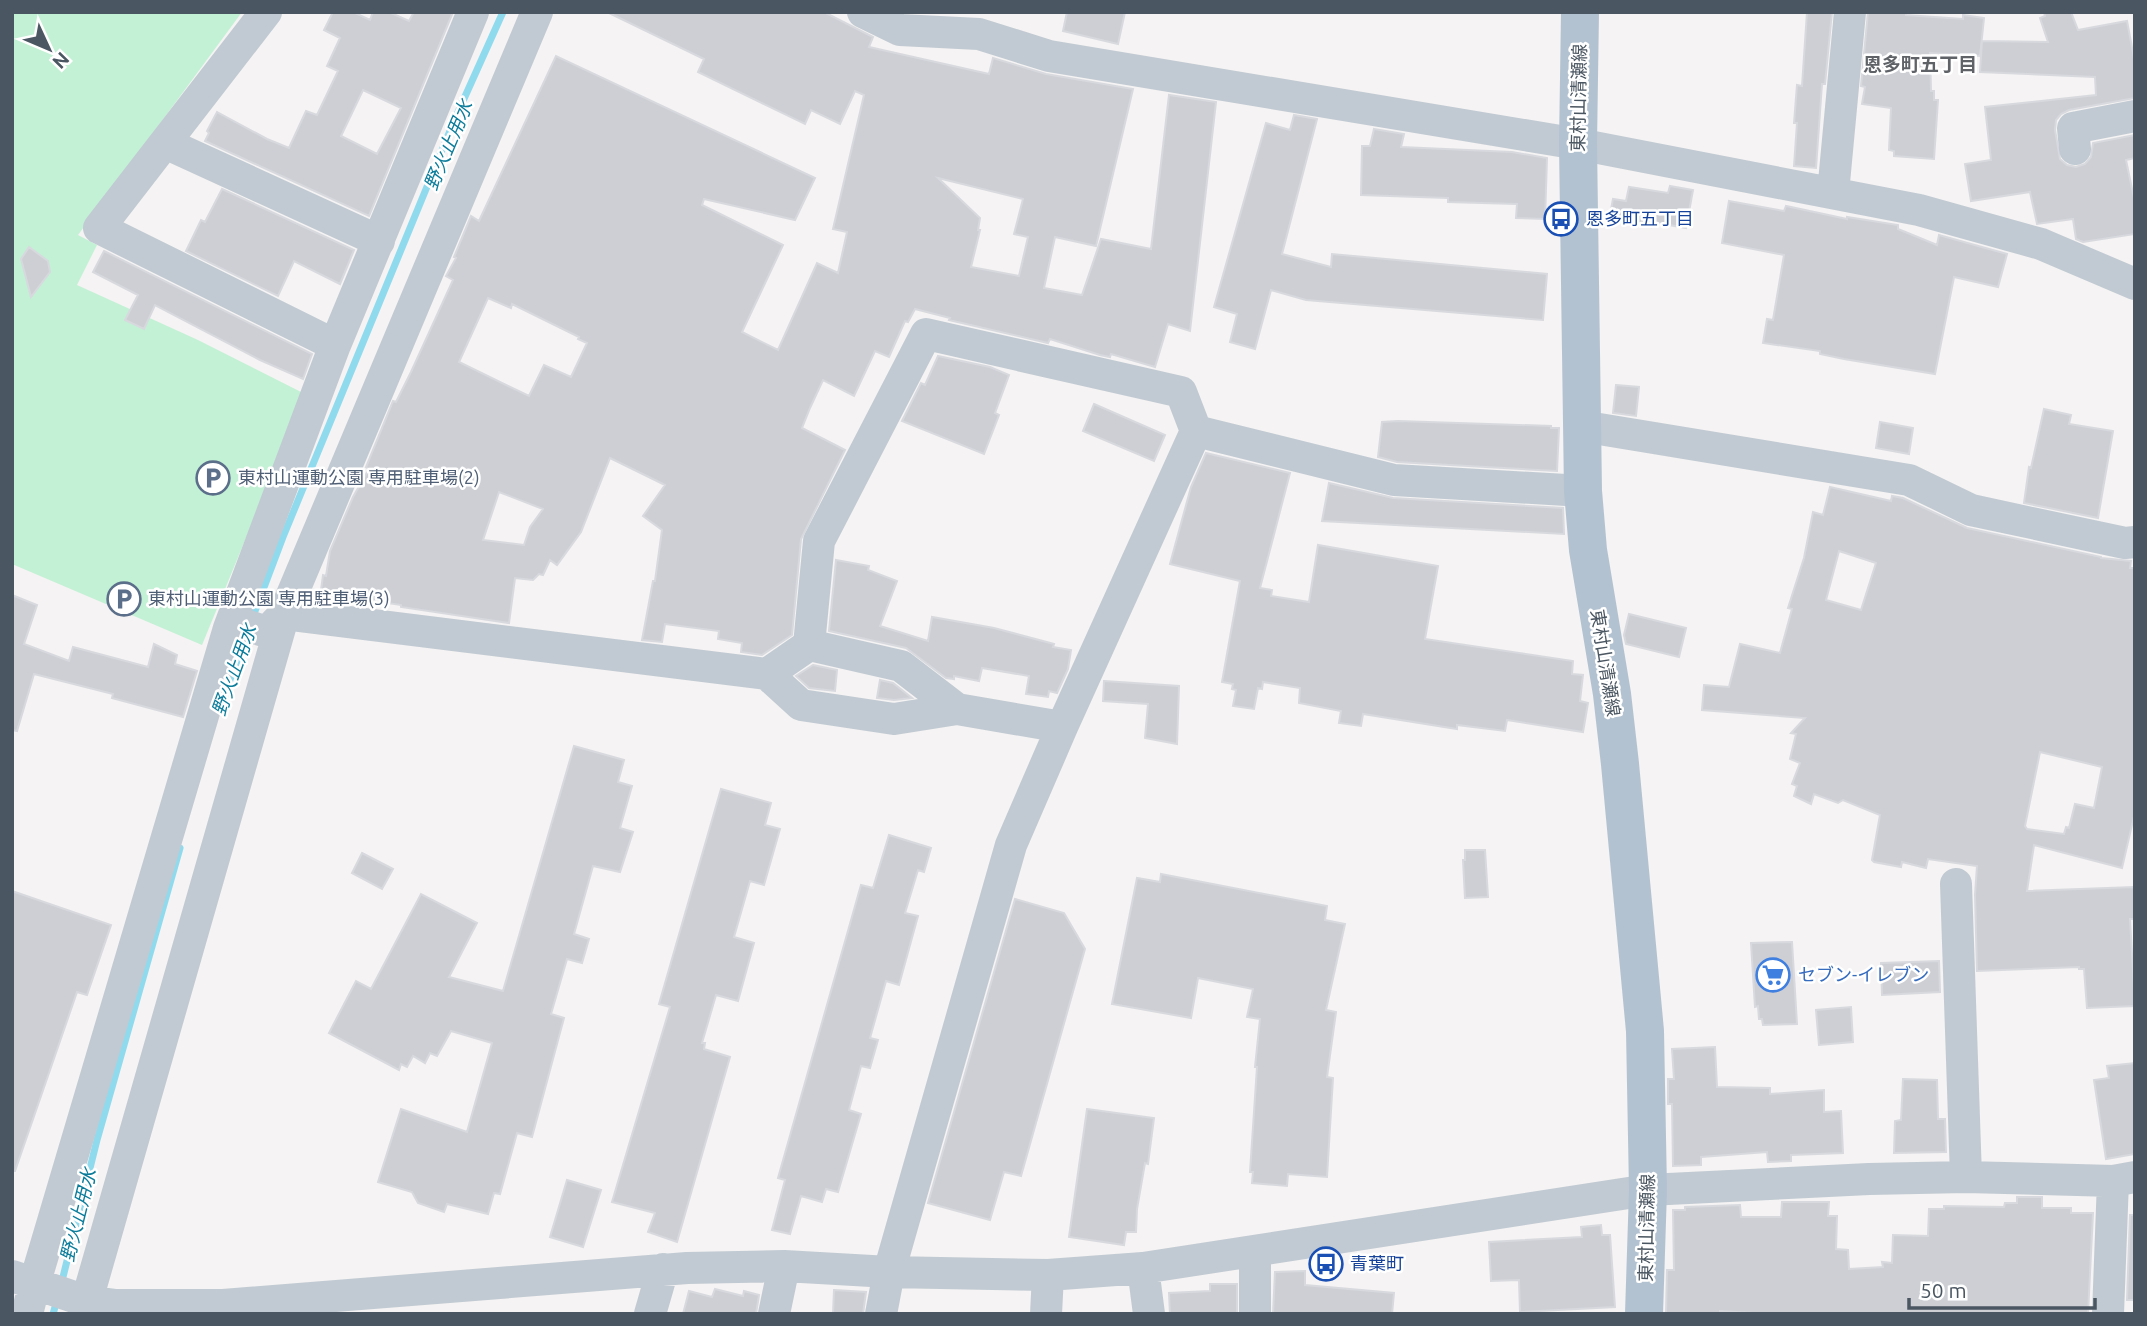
<svg xmlns="http://www.w3.org/2000/svg" width="2147" height="1326" font-family="Ubuntu,'Noto Sans JP',sans-serif">
	<style>
		.green { fill: #c3f1d5 }
		.lines { fill: none; stroke-linecap: round; stroke-linejoin: round }
		.stream { stroke: #90daee; stroke-width: 7 }
		.building { fill: #cdcfd5; stroke: #d7d9de; stroke-width: 2; fill-rule: evenodd }
		.minor { stroke: #c1cad2; stroke-width: 32 }
		.major { stroke: #b3c2d1; stroke-width: 38 }
		.labels { text-anchor: middle; stroke-width: 5; stroke-linejoin: round; paint-order: stroke }
		.street-label { font-size: 18px; fill: #4a5661; stroke: #fff }
		.transit-label { font-size: 18px; fill: #164399; stroke: #fff; text-anchor: start }
		.service-label { font-size: 18px; fill: #4e5e75; stroke: #fff; text-anchor: start }
		.shop-label { font-size: 18px; fill: #366cbe; stroke: #fff; text-anchor: start }
		.neighbourhood-label { font-size: 19px; font-weight: bold; fill: #5f6368; stroke: #fff }
		.water-label { font-size: 19px; font-style: italic; fill: #0c7c9b; stroke: #fff }
	</style>
	<rect width="100%" height="100%" fill="#f5f3f3"/>
	<path class="green" d="M12 12H242L78 235 97 245 77 285 198 340 305 394 202 645 12 564Z"/>
	<g class="lines">
		<path class="stream" d="M252 619 283 537 454 121 503 12
			M228 685 247 634
			M61 1285 97 1140 180 848
			M53 1314 57 1300"/>
	</g>
	<path class="building" d="M333 12H353L370 20 373 12H389L409 21 414 12H453L369 216 205 141 209 133 207 131 217 112 267 139 289 148 306 111 317 115 338 71 327 66 340 38 324 30ZM363 90 401 108 377 154 341 136Z
		M607 12H824L873 37 869 47 989 74 993 58 1046 74 1133 89 1096 246 1055 237 1044 288 1082 295 1101 239 1151 249 1169 95 1216 102 1190 331 1168 324 1155 367 1111 354 1110 357 1100 355 1050 339 1048 343 949 320 950 318 915 309 908 322 905 321 889 357 875 351 854 396 823 380 810 408 802 428 845 450 801 539 792 635 762 655 741 652 742 643 718 639 719 631 665 624 662 642 642 640 653 581H655L662 530 643 516 665 485 610 458 581 532 557 565 550 560 543 575 539 574 533 580 515 578 509 623 401 607V605L356 598 355 600 347 599V602L320 598 323 575 326 576 330 551 353 497 369 469 366 467 393 401 396 402 411 372 453 280 446 276 456 258 454 257 471 216 479 221 556 56 815 178 795 220 704 199 702 205 783 245 742 332 778 350 817 263 838 273 847 232 833 229 864 95 855 91 840 124 811 110 805 124 698 72 704 59ZM938 178 1023 199 1014 234 1028 237 1019 276 971 267 980 230H978L980 218ZM488 298 511 308 512 304 579 337 578 339 587 343 571 377 544 365 529 396 459 362ZM499 492 543 509 530 527 524 545 483 540Z
		M1067 12H1125L1118 44 1063 31Z
		M1807 12H1832L1825 84H1822L1816 168 1794 166 1797 123H1794L1797 85 1802 86Z
		M1868 12H1906V15L1963 19V15L1984 18 1980 56 1930 53 1931 91H1934V100H1938L1934 159 1894 156V151L1889 150 1891 108 1862 104 1865 87 1861 86Z
		M2044 12H2071L2078 30 2127 21 2135 63V98L2069 110 2061 114 2056 120 2055 130 2060 159 2067 165 2076 167 2085 164 2091 157 2093 143 2135 135V158L2126 160 2135 203V234L2083 242 2076 239 2073 219 2037 224 2030 192 1971 201 1965 164 1991 160 1985 107 2096 95 2095 77 1980 72 1982 41 2048 42 2040 18 2045 16Z
		M1294 115 1317 119 1282 254 1331 267 1332 254 1547 274 1543 320 1306 300 1271 290 1255 349 1230 342 1237 314 1214 307 1266 123 1290 130Z
		M1374 129 1404 134 1401 147 1512 152 1547 158 1545 219 1516 218 1517 204 1448 202V198L1361 195 1362 146H1370Z
		M1670 186 1693 190 1686 228 1652 222 1651 227 1609 220 1613 199 1626 201 1629 187 1668 193Z
		M222 189 354 250 340 284 294 261 278 296 186 251 201 220 205 222Z
		M1729 201 1784 211 1786 206 1847 219V217L1898 225V229L1937 245 1939 235 2007 254 1998 287 1954 277 1935 374 1844 359 1820 354V351L1763 343 1767 319 1773 320 1784 255 1722 243Z
		M29 247 48 261 50 272 31 297 21 259Z
		M104 251 312 354 303 379 260 360 155 305 144 329 125 320 138 295 93 272Z
		M938 356 990 367 1009 375 995 413 999 415 984 454 902 421 921 383 925 385Z
		M1616 385 1639 387 1636 416 1613 413Z
		M1094 404 1165 435 1154 461 1083 431Z
		M2044 409 2071 415 2069 424 2113 431 2098 518 2024 503 2029 467 2031 468Z
		M1398 421 1551 426V428H1559L1557 471 1397 462 1378 457 1382 422Z
		M1880 422 1913 428 1909 454 1876 448Z
		M1206 453 1290 473 1260 588 1272 590 1271 596 1309 602 1318 545 1438 566 1425 639 1573 661 1572 674 1583 675 1580 701 1588 703 1583 732 1507 720 1505 731 1457 725V729L1363 714 1361 726 1339 723 1341 711 1299 703 1300 688 1263 682 1262 689 1258 688 1254 709 1233 706 1236 690 1232 689 1233 684 1222 682 1240 581 1170 564 1191 487Z
		M1329 483 1393 498 1563 508 1564 534 1322 521Z
		M1830 487 1891 501 1892 496 1903 498 1967 528 2101 557V558L2131 561 2130 568H2135V812L2122 868 2034 845 2027 891 2134 887 2135 919H2130L2135 1006 2087 1008 2084 969H2079V967L1977 971 1975 895 1977 866 1928 859 1926 868 1902 862 1901 867 1874 862 1872 860 1880 815 1843 800 1838 803 1814 794 1811 804 1794 796 1797 786 1792 784 1800 763 1790 759 1796 734 1791 733 1805 718 1702 710 1704 685 1729 687 1740 644 1780 653 1792 609 1788 608 1804 558 1813 512 1823 515ZM1839 551 1876 563 1861 610 1826 600ZM2040 752 2102 767 2094 808 2075 804 2069 828 2066 827 2064 834 2027 829 2025 826Z
		M836 560 869 566 868 570 897 581 880 626 928 641 932 617 994 628 1054 644 1053 647 1071 650 1068 669 1057 693 1049 691 1048 697 1026 694 1029 676 982 668 979 681 954 676V679L946 678 906 648 829 631Z
		M12 595 37 605 24 644 69 661 73 647 148 667 154 644 177 655 175 664 197 671 183 717 112 698 113 694 34 674 17 731 12 730Z
		M1629 614 1686 628 1679 657 1626 644 1624 635Z
		M813 665 837 670 835 691 809 688 796 676Z
		M880 680 893 683 912 698 894 700 877 698Z
		M1104 681 1179 686 1177 744 1145 738 1148 704 1103 701Z
		M574 746 624 760 618 782 632 786 620 828 633 832 620 872 593 866 574 934 589 939 582 963 567 959 551 1014 564 1018 532 1137 517 1133 500 1194 494 1193 488 1214 447 1204 444 1212 418 1203 412 1192 378 1182 401 1109 467 1132 492 1043 451 1031 437 1056 430 1053 425 1063 413 1056 407 1067 401 1064 399 1070 329 1033 356 981 371 989 421 894 477 923 449 977 503 991Z
		M721 789 771 803 765 825 780 829 764 885 750 881 734 937 754 943 738 1001 716 995 702 1043H705L704 1049 730 1057 677 1242 648 1232 655 1213 612 1202 670 1007 659 1004Z
		M889 835 931 848 924 872 918 870 905 913 918 916 899 985 886 981 870 1038 878 1040 870 1068 861 1066 849 1110 861 1114 838 1192 826 1189 822 1202 801 1196 790 1234 772 1230 785 1180 778 1178 861 885 873 888Z
		M1465 850H1485L1488 897 1465 898 1463 860H1465Z
		M362 853 393 869 382 889 352 873Z
		M1161 874 1327 906 1325 920 1345 924 1326 1010 1336 1012 1327 1077 1333 1078 1327 1177 1288 1174 1287 1186 1252 1183 1253 1172H1250L1257 1067H1255L1260 1019 1247 1017 1253 989 1198 978 1191 1018 1112 1004 1137 878 1160 882Z
		M12 891 111 925 87 995 77 992 15 1171H12Z
		M1015 899 1064 913 1085 949 1021 1176 1004 1172 990 1220 928 1203Z
		M1792 942 1797 1024 1763 1025 1762 1019H1759L1758 1006 1755 1007 1751 943Z
		M1939 961 1940 992 1882 995 1881 963Z
		M1851 1007 1853 1042 1819 1045 1816 1010Z
		M1715 1047 1717 1087 1770 1088V1094L1824 1090V1112L1841 1111 1843 1153 1791 1155V1161L1768 1162 1767 1152 1701 1157V1165L1673 1166 1672 1104H1668V1079H1674L1672 1049Z
		M2135 1063V1154L2106 1159 2094 1080 2109 1078 2107 1066Z
		M1903 1079 1937 1080 1938 1119H1945L1946 1152 1894 1153 1895 1121 1901 1120Z
		M1087 1109 1154 1118 1148 1164 1145 1163 1137 1209 1136 1232H1126L1124 1245 1069 1237Z
		M567 1180 601 1190 583 1247 550 1237Z
		M2017 1197H2042V1208H2071V1213H2093L2088 1314H1772L1720 1311V1314H1666L1667 1270H1674L1673 1210H1685V1207L1740 1205 1741 1217H1781L1782 1202H1829L1828 1216H1837L1836 1249 1848 1250 1849 1269 1883 1267 1882 1262 1892 1263 1893 1235 1928 1236 1929 1209H1944V1206L2004 1207 2005 1203H2017Z
		M2130 1215H2135V1300H2127Z
		M1601 1225 1602 1235H1610L1615 1307 1520 1312 1519 1280 1491 1281 1489 1242 1582 1237 1581 1227Z
		M1305 1271V1285L1394 1293 1392 1314H1273L1275 1272Z
		M1210 1284H1237V1314H1170L1169 1293 1210 1291Z
		M715 1289 743 1296 744 1291 759 1295 756 1314H683L689 1291 712 1297Z
		M834 1290 866 1292 863 1314H833Z"/>
	<g class="lines">
		<path class="minor" d="M266 12 99 228 335 345
			M863 12 900 30 979 34 1049 56 1578 144 1919 210 2041 244 2135 284
			M165 143 379 241
			M2075 149 2073 128 2135 116
			M1833 193 1850 12
			M1581 426 1909 480 1971 510 2125 543 2135 542
			M229 628 242 624 267 632 284 614 767 674 809 645 901 666 957 709 1062 727
			M809 645 819 541 926 334 1181 392 1196 431
			M767 674 801 705 894 719 957 709
			M1956 884 1966 1177
			M1255 1251V1314
			M1143 1268 1149 1314
			M12 1276 86 1301 116 1305H223L687 1268 784 1266 889 1272 1048 1275 1143 1268 1648 1190 1869 1179 1966 1177 2113 1181 2135 1177
			M27 1314 35 1282 229 628 335 345 473 12
			M83 1314 284 614 537 12
			M650 1314 663 1269
			M774 1314 784 1266
			M881 1314 889 1272 1011 845 1062 727 1196 431 1394 480 1583 491
			M1046 1314 1048 1275
			M2108 1314 2113 1181"/>
		<path class="major" d="M1580 12 1578 144 1583 491 1588 550 1612 694 1620 764 1645 1031 1648 1190 1644 1314"/>
	</g>
	<defs>
		<symbol id="bus-ring" viewBox="-11 -11 22 22"><circle r="9.5" fill="#fff" stroke="#1a4fb4" stroke-width="1.5"/><path d="M-5-6H5V4H4V6H2V4H-2V6H-4V4H-5ZM-3.5-4V0h7V-4ZM-3.5 1.2v1.5H-2V1.2ZM2 1.2v1.5H3.5V1.2Z" fill="#1a4fb4"/></symbol>
		<symbol id="parking-ring" viewBox="-11 -11 22 22"><circle r="9.5" fill="#fff" stroke="#5c6f8a" stroke-width="1.5"/><path d="M-3.5-5.5H1a3.5 3.5 0 0 1 0 7H-1V5.5H-3.5ZM-1-3.4V-.6H.8a1.4 1.4 0 0 0 0-2.8Z" fill="#5c6f8a"/></symbol>
		<symbol id="supermarket-ring" viewBox="-11 -11 22 22"><circle r="9.5" fill="#fff" stroke="#3f7fe0" stroke-width="1.5"/><path d="M-6-5.5h2.5l.6 2H6L4.5 2H-2.5L-4.4-4H-6ZM-1.5 3.2a1.3 1.3 0 1 0 .1 0ZM3 3.2a1.3 1.3 0 1 0 .1 0Z" fill="#3f7fe0"/></symbol>
	</defs>
	<g fill-rule="evenodd">
		<use href="#bus-ring" x="1542" y="200" width="38" height="38"/>
		<use href="#parking-ring" x="194" y="459" width="38" height="38"/>
		<use href="#parking-ring" x="105" y="580" width="38" height="38"/>
		<use href="#supermarket-ring" x="1754" y="956" width="38" height="38"/>
		<use href="#bus-ring" x="1307" y="1245" width="38" height="38"/>
	</g>
	<g class="labels">
		<g class="street-label">
			<text transform="translate(1579 98) rotate(-89)" y="6">東村山清瀬線</text>
			<text transform="translate(1605 663) rotate(81)" y="6">東村山清瀬線</text>
			<text transform="translate(1647 1228) rotate(-89)" y="6">東村山清瀬線</text>
		</g>
		<g class="transit-label">
			<text x="1586" y="225">恩多町五丁目</text>
			<text x="1350" y="1270">青葉町</text>
		</g>
		<g class="service-label">
			<text x="238" y="484">東村山運動公園 専用駐車場(2)</text>
			<text x="148" y="605">東村山運動公園 専用駐車場(3)</text>
		</g>
		<g class="shop-label">
			<text x="1798" y="981">セブン-イレブン</text>
		</g>
		<g class="neighbourhood-label">
			<text x="1920" y="71">恩多町五丁目</text>
		</g>
		<g class="water-label">
			<text transform="translate(448 145) rotate(-67)" y="7">野火止用水</text>
			<text transform="translate(234 670) rotate(-70)" y="7">野火止用水</text>
			<text transform="translate(78 1215) rotate(-76)" y="7">野火止用水</text>
		</g>
	</g>
	<rect width="2147" height="1326" fill="none" stroke="#4a5661" stroke-width="28"/>
	<g transform="translate(49 49) rotate(134)" stroke="#ffffff" stroke-width="5" paint-order="stroke">
	<path d="M0-5L12 26L0 18L-12 26Z" fill="#4a5661"/>
	<text y="-10" font-size="19" font-weight="bold" text-anchor="middle" fill="#4a5661">N</text>
	</g>
	<path d="M1909 1298v10h186v-10" fill="none" stroke="#4a5661" stroke-width="3.5"/>
	<text x="1920" y="1298" font-size="21" fill="#4a5661" stroke="#ffffff" stroke-width="5" paint-order="stroke">50 m</text>
</svg>
